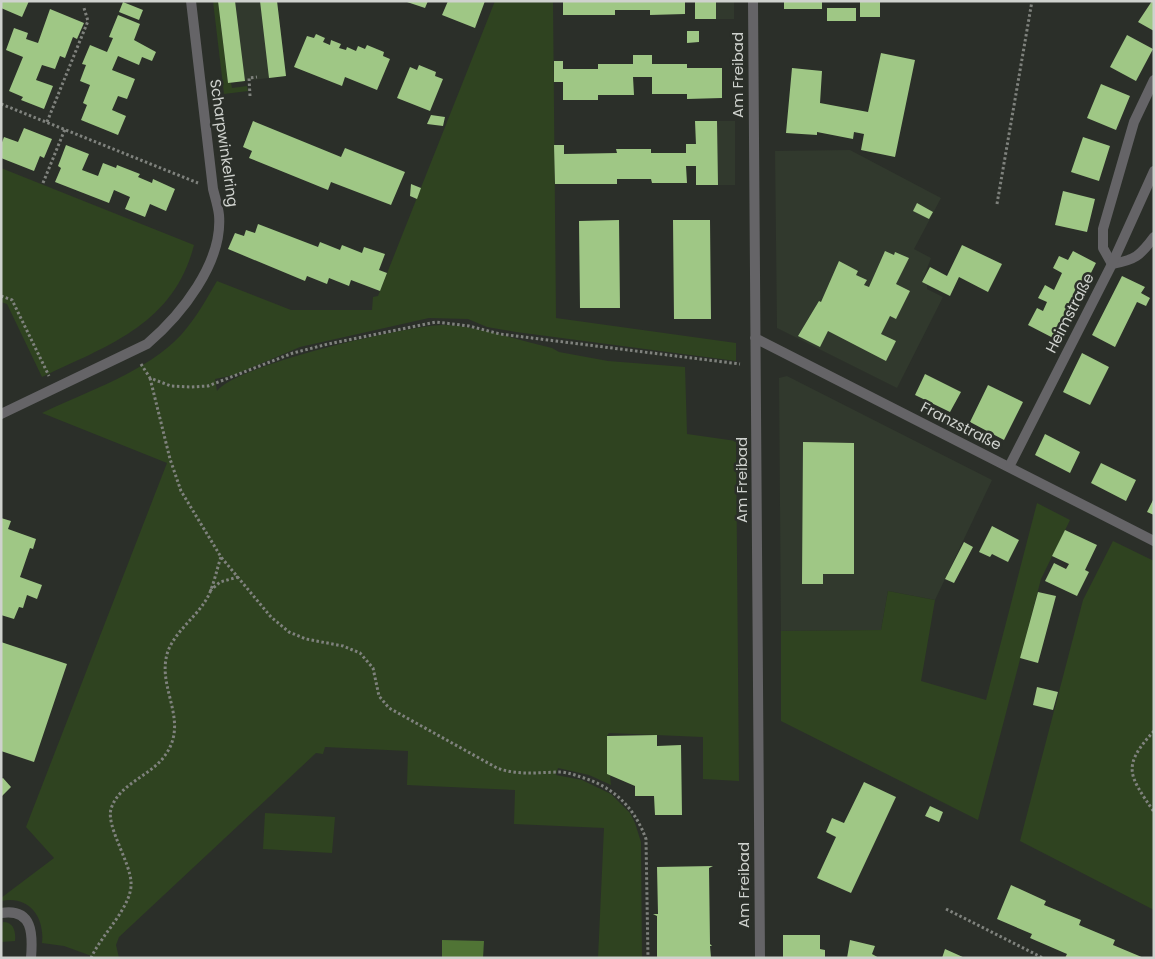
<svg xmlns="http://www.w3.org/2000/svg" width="1155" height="959" font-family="Poppins,sans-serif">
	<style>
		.built { fill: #31392d }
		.green { fill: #2f4320 }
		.water { fill: #507435 }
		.building { fill: #9fc785 }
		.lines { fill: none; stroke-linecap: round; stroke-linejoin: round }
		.path { stroke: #7f827d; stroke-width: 3; stroke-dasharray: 2.5 2.5; stroke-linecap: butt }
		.lane { stroke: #656467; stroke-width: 10 }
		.street { stroke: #656467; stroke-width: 10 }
		.labels { text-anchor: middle; stroke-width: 5; stroke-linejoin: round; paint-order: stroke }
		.street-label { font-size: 15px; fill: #cfd2ce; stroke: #2b2f29 }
	</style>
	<rect width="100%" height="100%" fill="#2b2f29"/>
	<path class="built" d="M218 1H277L286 76 228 83Z
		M695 1H734V19H695Z
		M695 121H735V185H696Z
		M850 150 941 198 914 249 931 258 922 282 927 285V289L943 297 897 388 777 328 775 151Z
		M787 376 992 480 935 600 888 591 881 630 781 631 779 378Z"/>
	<path class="green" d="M213 1H218L228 83H231L232 88 247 86 248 91 224 94Z
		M495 1H553L556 318 736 343V361L516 332 487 327 468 319 429 318 300 347 234 375 215 379 217 391C236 365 408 325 444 325 475 325 520 341 552 348L559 352 608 361 685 367 687 434 736 441 739 781 703 779V737L609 733 607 736V774L610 775 611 785 589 775 558 768 556 775 582 780 611 794 630 813 635 823 641 842 642 958H598L604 828 514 824 515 790 407 785 408 751 325 747 323 754 316 753 119 937 116 945 119 958H97L64 946 42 943C45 917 29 895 1 901V898L54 858 26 827 167 463 42 413C86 392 148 371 181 335 196 318 206 300 217 281L291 310H372L373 297 378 296Z
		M1 168 194 245C174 324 109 345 42 377L7 304 1 302Z
		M1037 503 1070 520 1041 579 978 820 781 721V631L881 630 888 591 935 600 921 681 986 700Z
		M1113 541 1154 561V910L1020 841 1083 600Z
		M265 813 335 817 332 853 263 849Z
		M3 922C14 922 16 932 15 941L1 942Z"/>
	<path class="water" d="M442 940 484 941 483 958H442Z"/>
	<path class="building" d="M1 1H29L22 17 1 8Z
		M218 1H235L245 81 228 83Z
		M260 1H277L286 76 269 78Z
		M404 1H428L425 8Z
		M448 1H485L475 28 442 15Z
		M563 1H685V14L650 15V10H615V15H563Z
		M695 1H716V19H695Z
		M784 1H822V9H784Z
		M860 1H880V17H860Z
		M1152 1H1154V31L1138 22Z
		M123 2 143 10 139 20 119 12Z
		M827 8H856V21H827Z
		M50 9 84 23 77 39 73 37 65 58 60 56 55 69 42 65 36 80 53 86 44 109 21 100 23 97 9 91 23 57 6 50 14 28 28 33 26 39 38 43Z
		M118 15 140 24 134 40 156 52 152 61 142 57 139 65 118 56 112 70 135 79 127 99 118 96 112 110 126 116 118 135 81 120 87 105 83 103 90 85 80 81 86 65 82 64 90 45 107 52 113 38 109 37Z
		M687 31H699V42L687 43Z
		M316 34 325 38 323 42 330 45 331 40 341 44 339 48 346 50 347 47 356 51 358 46 365 49 367 45 384 52 383 56 390 59 377 90 345 77 342 86 294 67 307 36 314 38Z
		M1127 35 1153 49 1136 81 1110 67Z
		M881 53 915 60 895 157 861 150 864 134 854 132 853 139 817 132V135L786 133 792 68 822 71 820 103 868 112Z
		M633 55H652V64H687V68H722V98L687 99V94H652V77H633L634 95H598V100H563V82H554V61H563V69H598V64H633Z
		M419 65 436 72 435 76 443 79 430 111 397 98 410 67 417 70Z
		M1101 84 1130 96 1116 130 1087 118Z
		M431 115 445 117 443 126 427 124Z
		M253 121 341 157 345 148 405 172 391 205 331 182 328 190 249 158 252 151 243 147Z
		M695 121H717L718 185H696V166H686L687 183H652L651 179H617V184H555L554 145H564V154L617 153 616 149H651V153H686V144H696Z
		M24 128 52 139 44 158 40 156 34 171 1 158V145L4 137 18 142Z
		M1083 137 1110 146 1099 181 1071 172Z
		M66 145 89 154 82 170 98 176 103 163 116 168 117 165 140 174 138 177 152 183 153 179 175 189 166 211 150 204 145 217 125 209 130 197 114 190 109 203 55 182 61 168 58 166Z
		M411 184 421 188 417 199 410 196Z
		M1063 191 1095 199 1087 232 1055 225Z
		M917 203 933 212 929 219 913 211Z
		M619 220 620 308H580L579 221Z
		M673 220H710L711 319H674Z
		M258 224 318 247 320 242 340 250 342 245 362 253 364 247 385 254 379 270 387 273 380 291 351 280 349 286 329 278 327 284 307 276 305 281 228 249 235 233 244 236 246 230 255 233Z
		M962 245 1002 264 988 292 959 277 950 296 922 282 930 267 947 276Z
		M885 251 894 255 895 252 909 258 896 284 910 291 896 319 890 316 881 334 896 341 886 361 828 331 820 347 798 336 819 301 821 302 839 261 858 271 856 275 867 280 864 285 869 287Z
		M1073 251 1096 263 1057 340 1028 325 1037 308 1043 311 1047 302 1038 298 1045 285 1054 290 1062 273 1053 268 1059 256 1068 260Z
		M1122 276 1145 287 1141 293 1150 298 1146 306 1137 302 1115 347 1092 335Z
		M1082 353 1109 367 1090 405 1063 392Z
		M925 374 961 392 950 412 915 395Z
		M988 385 1023 402 1004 440 970 422Z
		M1045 434 1080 452 1070 473 1035 455Z
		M803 442 854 443V574H823V584H802Z
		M1101 463 1136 480 1126 501 1091 483Z
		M1154 498V515L1147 512Z
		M1 518 11 521 8 529 36 539 33 549 30 548 20 577 42 585 37 599 27 595 23 608 19 607 14 619 1 615Z
		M992 526 1019 540 1008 562 992 554 990 557 979 552Z
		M1065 530 1097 545 1085 570 1089 572 1077 596 1045 581 1054 563 1066 569 1069 564 1052 556Z
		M964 542 973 547 954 583 945 579Z
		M1038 592 1056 596 1038 663 1020 658Z
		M1 642 67 664 34 762 1 751Z
		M1037 687 1058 692 1053 710 1033 705Z
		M657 735V746L681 745 682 815H655L654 796H635V786L607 774V736Z
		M3 778 11 787 1 797V779Z
		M864 782 896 797 851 893 817 878 836 837 826 832 832 818 844 823Z
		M930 806 943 812 939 822 925 816Z
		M713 866 709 868 710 944 712 946H710L711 958H657V916L653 914H658L657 867Z
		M1011 885 1046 901 1044 905 1081 920 1079 925 1115 940 1113 945 1144 958H1065L1067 954 1030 938 1032 934 997 919Z
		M783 935H820V949L825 950V958H783Z
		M850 940 875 946 872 954 879 958H847Z
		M945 949 965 958H942Z"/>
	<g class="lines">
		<path class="path" d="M250 96 249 78 257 77
			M1 104 198 183
			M47 122 88 21 84 8
			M43 183 65 129
			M997 204 1032 1
			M1 296 12 300 49 376
			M141 364 150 378 171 386 191 387 208 386 293 353 328 344 436 322 469 326 500 334 740 364
			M150 378 170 459 181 491 221 557 271 617 289 632 306 639 343 646 360 653 373 668 379 696 389 708 497 768C519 776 540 772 562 772 569 773 575 775 581 777 614 787 634 807 646 839L648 958
			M210 591 220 582 238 577
			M1154 731C1121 767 1129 775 1154 812
			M946 909 1043 958
			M91 958C101 935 133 906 131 882 130 862 106 826 111 809 119 783 152 776 166 754 188 722 160 691 166 659 169 637 193 620 204 603 213 591 216 571 221 557"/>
		<path class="lane" d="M1154 80 1134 122 1103 229V248L1112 264C1135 260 1140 256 1154 237
			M1 913C33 908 33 934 31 958"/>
		<path class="street" d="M753 1 760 958
			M755 338 1154 541
			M1 414 147 344C181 315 223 263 219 215 218 206 215 197 213 189L191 1
			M1009 467 1112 264 1154 171"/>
	</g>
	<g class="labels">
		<g class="street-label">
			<text transform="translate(738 75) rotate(-90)" y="5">Am Freibad</text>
			<text transform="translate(224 143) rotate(82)" y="5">Scharpwinkelring</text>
			<text transform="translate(1070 313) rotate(-63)" y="5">Heimstraße</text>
			<text transform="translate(961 426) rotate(27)" y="5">Franzstraße</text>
			<text transform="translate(742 480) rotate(-90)" y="5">Am Freibad</text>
			<text transform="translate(744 885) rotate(-90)" y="5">Am Freibad</text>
		</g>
	</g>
	<rect width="1155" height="959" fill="none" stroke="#cfd2ce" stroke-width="5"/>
</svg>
